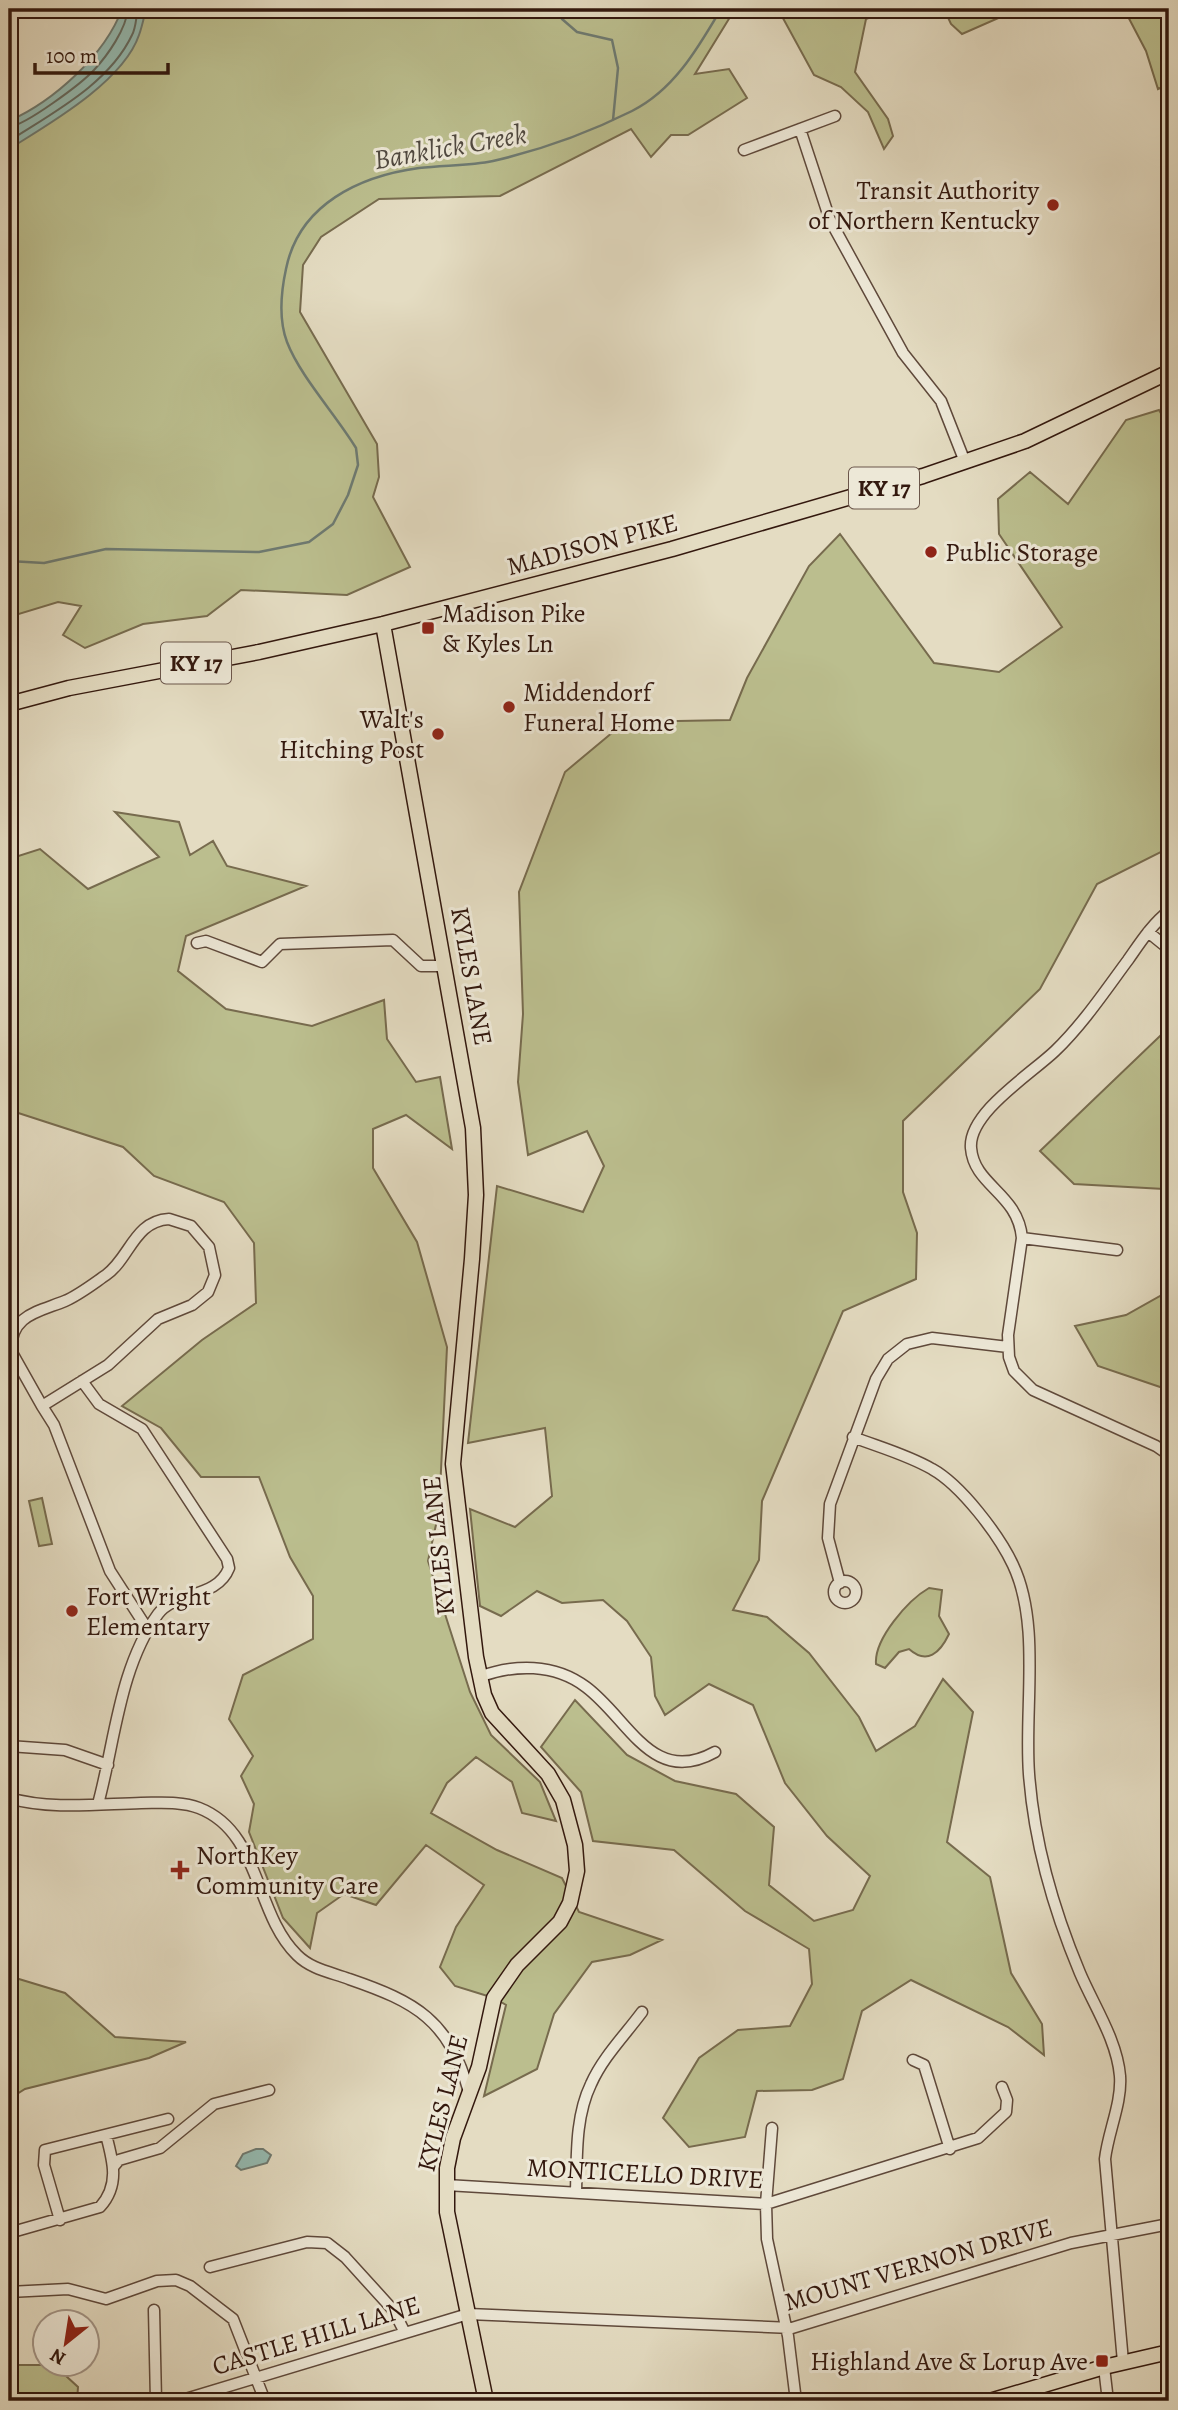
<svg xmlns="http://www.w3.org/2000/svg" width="1178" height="2410" font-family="Alegreya,serif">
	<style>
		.green { fill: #bbbe8e; stroke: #776b4e; stroke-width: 2 }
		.water { fill: #95bcb3; stroke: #6e7a71; stroke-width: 2 }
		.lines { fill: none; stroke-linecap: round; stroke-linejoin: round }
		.shore { stroke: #646a60; stroke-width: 2 }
		.stream { stroke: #6e7a71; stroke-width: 2.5 }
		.minor-casing { stroke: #5f493b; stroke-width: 13 }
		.major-casing { stroke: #33180e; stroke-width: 17 }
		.minor { stroke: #ede8d7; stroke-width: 10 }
		.major { stroke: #e4dcc2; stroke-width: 14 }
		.poi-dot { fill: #8f2418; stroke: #ede8d7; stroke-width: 2.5 }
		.labels { text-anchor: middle; stroke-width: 6; stroke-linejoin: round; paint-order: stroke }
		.shield { fill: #ede8d7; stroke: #6b564a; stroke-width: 2 }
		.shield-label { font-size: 24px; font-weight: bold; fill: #33180e }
		.poi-label { font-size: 26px; fill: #33180e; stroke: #ede8d7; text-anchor: start }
		.street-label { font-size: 26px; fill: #33180e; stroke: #ede8d7 }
		.water-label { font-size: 28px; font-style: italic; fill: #504940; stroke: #ede8d7 }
	</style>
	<rect width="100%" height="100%" fill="#e4dcc2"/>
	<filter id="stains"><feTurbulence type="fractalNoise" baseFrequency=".00286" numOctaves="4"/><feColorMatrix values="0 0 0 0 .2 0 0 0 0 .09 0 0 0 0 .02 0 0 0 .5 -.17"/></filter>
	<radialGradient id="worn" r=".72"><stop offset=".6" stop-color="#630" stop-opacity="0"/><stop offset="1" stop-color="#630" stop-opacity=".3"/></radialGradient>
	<path class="green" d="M131 9H735L695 74 729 69 747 98 688 135H671L651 157 631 129 500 196 379 199 321 237 303 265 300 312 377 444 379 477 373 497 410 567 347 595 241 590 207 616 143 624 85 648 63 635 81 606 58 602 9 617V130L92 75Z
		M778 9H890L866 19 855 72 888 119 893 136 884 149 868 112 841 87 814 75Z
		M944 9H1019L962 34 951 24Z
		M1124 9H1169V84L1158 89 1146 51Z
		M1159 410 1169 427V848L1097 884 1040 989 903 1121V1192L917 1233 916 1279 843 1311 762 1501 759 1560 733 1610 767 1617 809 1653 859 1717 876 1751 915 1726 943 1679 973 1712 947 1842 990 1877 1011 1973 1042 2024 1044 2055 1008 2027 911 1980 862 2011 843 2079 812 2090 757 2091 745 2137 689 2147 663 2118 699 2058 738 2030 790 2026 812 1984 809 1949 745 1911 674 1850 593 1841 581 1792 541 1747 575 1700 627 1755 675 1781 736 1794 774 1827 769 1885 814 1921 853 1910 870 1876 827 1836 785 1783 753 1705 709 1684 665 1715 655 1696 651 1657 627 1621 603 1600 562 1603 537 1591 501 1616 480 1606 470 1509 515 1527 552 1496 545 1428 468 1443 497 1186 583 1212 604 1166 587 1131 528 1155 518 1082 523 1014 519 892 565 772 625 722 730 720 747 678 809 566 840 534 934 663 999 672 1062 627 999 534 998 499 1030 472 1068 504 1126 420Z
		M115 812 179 822 190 855 213 841 227 866 306 886 186 936 178 971 226 1009 312 1026 384 1000 387 1039 416 1082 440 1077 452 1149 406 1115 373 1129V1168L417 1242 447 1347 439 1511 428 1561 470 1692 491 1735 540 1782 556 1821 522 1813 512 1782 476 1757 447 1783 431 1813 497 1850 562 1878 579 1912 662 1940 630 1955 592 1962 554 2014 537 2069 484 2096 506 2005 494 1998 455 1986 440 1967 456 1927 484 1885 426 1845 376 1905 344 1894 317 1913 310 1948 283 1918 249 1832 254 1804 241 1776 253 1756 229 1719 243 1675 313 1639V1596L290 1557 259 1477H201L161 1428 122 1406 202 1340 256 1303 254 1243 224 1202 154 1176 123 1147 9 1110V859L40 849 88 889 159 857Z
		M1161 1035 1169 1058V1194L1164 1189 1074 1184 1040 1151Z
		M1169 1291V1390L1098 1366 1075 1326 1126 1315Z
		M42 1498 52 1544 39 1546 29 1501Z
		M929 1588 942 1590 939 1616 949 1634C940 1653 927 1665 909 1649L899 1652 885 1668 876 1664C874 1639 908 1600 929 1588Z
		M9 1976 65 1993 115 2037 186 2042 149 2058 25 2089 9 2099Z
		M9 2365H54L78 2387 77 2401H9Z"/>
	<path class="water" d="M122 9H146C144 17 142 27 139 35 123 82 49 124 9 149V121C54 101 105 55 122 9Z
		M256 2149H263L271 2155 267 2163 241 2170 236 2166 243 2154Z"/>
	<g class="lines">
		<path class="shore" d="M9 127C26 125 81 84 94 70 108 55 126 29 128 9
			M9 141C52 113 109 84 132 35 136 28 136 17 138 9"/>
		<path class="stream" d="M562 19 577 32 612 40 618 68 613 120
			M9 561 44 563 106 549 259 552 309 542 333 524 348 495 358 465 356 448C336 415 300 376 287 342 278 318 281 292 286 269 299 204 360 176 419 168 444 165 469 166 493 161 541 150 588 133 632 111 674 90 698 48 721 9"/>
		<defs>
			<path id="minor" d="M800 129 830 220 903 353 941 401 965 462
				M744 150 835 116
				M1169 911C1152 924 1140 943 1128 960 1105 991 1083 1024 1055 1051 1031 1074 968 1113 971 1148 974 1186 1018 1193 1022 1238L1008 1335 1009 1357 1014 1371 1033 1390 1156 1446 1169 1455
				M1148 932 1169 949
				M197 943 206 941 262 962 280 944 393 940 421 966H444
				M169 1219 191 1226 209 1247 215 1275 208 1292 192 1305 158 1319 108 1365 42 1406 11 1351C10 1315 38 1312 65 1301 79 1295 93 1284 106 1275 130 1258 134 1221 169 1219Z
				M1022 1238 1117 1250
				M82 1381 99 1404 142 1429 227 1559 229 1568C217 1599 175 1591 158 1614 119 1668 115 1742 98 1804
				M42 1406 54 1425 110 1571 148 1630
				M853 1437C879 1447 908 1455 932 1469 961 1485 999 1535 1013 1565 1041 1624 1024 1709 1029 1774 1034 1841 1054 1911 1080 1973 1094 2006 1117 2040 1120 2076 1122 2103 1108 2132 1105 2159L1123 2362
				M834 1592a11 11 0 1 1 22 0a11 11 0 1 1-22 0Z
				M840 1583 828 1538 830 1504 876 1379 888 1359 907 1344 932 1338 1008 1347
				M479 1677C514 1664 554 1663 586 1687 629 1719 652 1787 715 1752
				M9 1746 65 1750 108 1765
				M9 1798C50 1810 99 1804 141 1803 160 1803 181 1801 199 1808 261 1832 254 1913 297 1955 311 1969 330 1972 349 1979 416 2002 449 2020 469 2092
				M913 2060 924 2065 950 2149
				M772 2128 766 2204 767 2239 788 2336 796 2401
				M114 2166 119 2160 160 2148 214 2104 269 2090
				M446 2185 766 2204 978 2138 1006 2112 1007 2100 1002 2087
				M576 2192C577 2157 575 2117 591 2084 603 2057 625 2035 642 2012
				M60 2220 44 2165 45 2150 168 2119
				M9 2233 100 2207C120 2185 113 2161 106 2135
				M210 2267 307 2242 327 2243 345 2257 394 2311 404 2331
				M9 2292 68 2289 106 2299 157 2281 176 2280 190 2286 233 2319 265 2401
				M154 2310 156 2401
				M1104 2367 1108 2401
				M179 2401 468 2314 792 2328 1071 2243 1169 2224"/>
			<path id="major" d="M383 624 473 1128 476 1195 472 1259 453 1464 476 1657 484 1695 492 1713 548 1774 563 1800 575 1845 577 1871 570 1903 560 1922 517 1965 494 1998 479 2067 453 2138 447 2168V2212L486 2401
				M9 704 69 688 259 652 383 624 672 549 923 476 1025 441 1169 372
				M990 2401 1104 2367 1169 2352"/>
		</defs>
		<use href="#minor" class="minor-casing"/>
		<use href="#major" class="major-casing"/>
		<use href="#minor" class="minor"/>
		<use href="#major" class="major"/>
	</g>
	<g class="poi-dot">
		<circle cx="1053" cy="205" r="7"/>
		<circle cx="931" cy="552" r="7"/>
		<rect x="421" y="621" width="14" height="14" rx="3.5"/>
		<circle cx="509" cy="707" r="7"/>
		<circle cx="438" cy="734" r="7"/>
		<circle cx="72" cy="1611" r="7"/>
		<path d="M176.5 1859.5h7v7h7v7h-7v7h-7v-7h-7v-7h7z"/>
		<rect x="1095" y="2354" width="14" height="14" rx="3.5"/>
	</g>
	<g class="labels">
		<g class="shield">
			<rect x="849" y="467.5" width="70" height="41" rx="5"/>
			<rect x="161" y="642.5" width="70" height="41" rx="5"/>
		</g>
		<g class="shield-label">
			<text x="884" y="496">KY 17</text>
			<text x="196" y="671">KY 17</text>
		</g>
		<g class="poi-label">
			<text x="1039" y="199" text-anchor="end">Transit Authority<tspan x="1039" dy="30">of Northern Kentucky</tspan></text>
			<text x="945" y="561">Public Storage</text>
			<text x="442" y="622">Madison Pike<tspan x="442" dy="30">&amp; Kyles Ln</tspan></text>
			<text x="523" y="701">Middendorf<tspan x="523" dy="30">Funeral Home</tspan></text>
			<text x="424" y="728" text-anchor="end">Walt's<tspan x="424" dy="30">Hitching Post</tspan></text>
			<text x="86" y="1605">Fort Wright<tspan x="86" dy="30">Elementary</tspan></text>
			<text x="196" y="1864">NorthKey<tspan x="196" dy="30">Community Care</tspan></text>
			<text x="1088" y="2370" text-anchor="end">Highland Ave &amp; Lorup Ave</text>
		</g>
		<g class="street-label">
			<text transform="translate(592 544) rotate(-15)" y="9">MADISON PIKE</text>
			<text transform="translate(472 976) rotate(80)" y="9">KYLES LANE</text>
			<text transform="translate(438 1546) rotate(-96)" y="9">KYLES LANE</text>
			<text transform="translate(442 2103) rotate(-76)" y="9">KYLES LANE</text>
			<text transform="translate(645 2173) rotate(3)" y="9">MONTICELLO DRIVE</text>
			<text transform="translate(918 2264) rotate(-16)" y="9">MOUNT VERNON DRIVE</text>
			<text transform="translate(316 2335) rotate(-17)" y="9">CASTLE HILL LANE</text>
		</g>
		<g class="water-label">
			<text transform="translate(450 146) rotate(-10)" y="10">Banklick Creek</text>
		</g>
	</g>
	<rect width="1178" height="2410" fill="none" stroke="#e4dcc2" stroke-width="35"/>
	<rect x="10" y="10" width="1157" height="2389" fill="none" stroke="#33180e" stroke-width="3.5"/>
	<rect x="18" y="18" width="1143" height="2375" fill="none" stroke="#33180e" stroke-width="2"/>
	<g transform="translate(66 2343) rotate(210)"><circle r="33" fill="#ede8d7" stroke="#a39587" stroke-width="2"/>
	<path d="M0-5L12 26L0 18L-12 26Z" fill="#8f2418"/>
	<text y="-10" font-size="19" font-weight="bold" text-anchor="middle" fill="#33180e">N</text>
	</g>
	<path d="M35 63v10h133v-10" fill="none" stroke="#33180e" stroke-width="3.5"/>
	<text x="46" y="63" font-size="21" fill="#33180e" stroke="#ede8d7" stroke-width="5" paint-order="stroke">100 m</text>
	<rect width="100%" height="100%" filter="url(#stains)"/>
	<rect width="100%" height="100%" fill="url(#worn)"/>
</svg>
